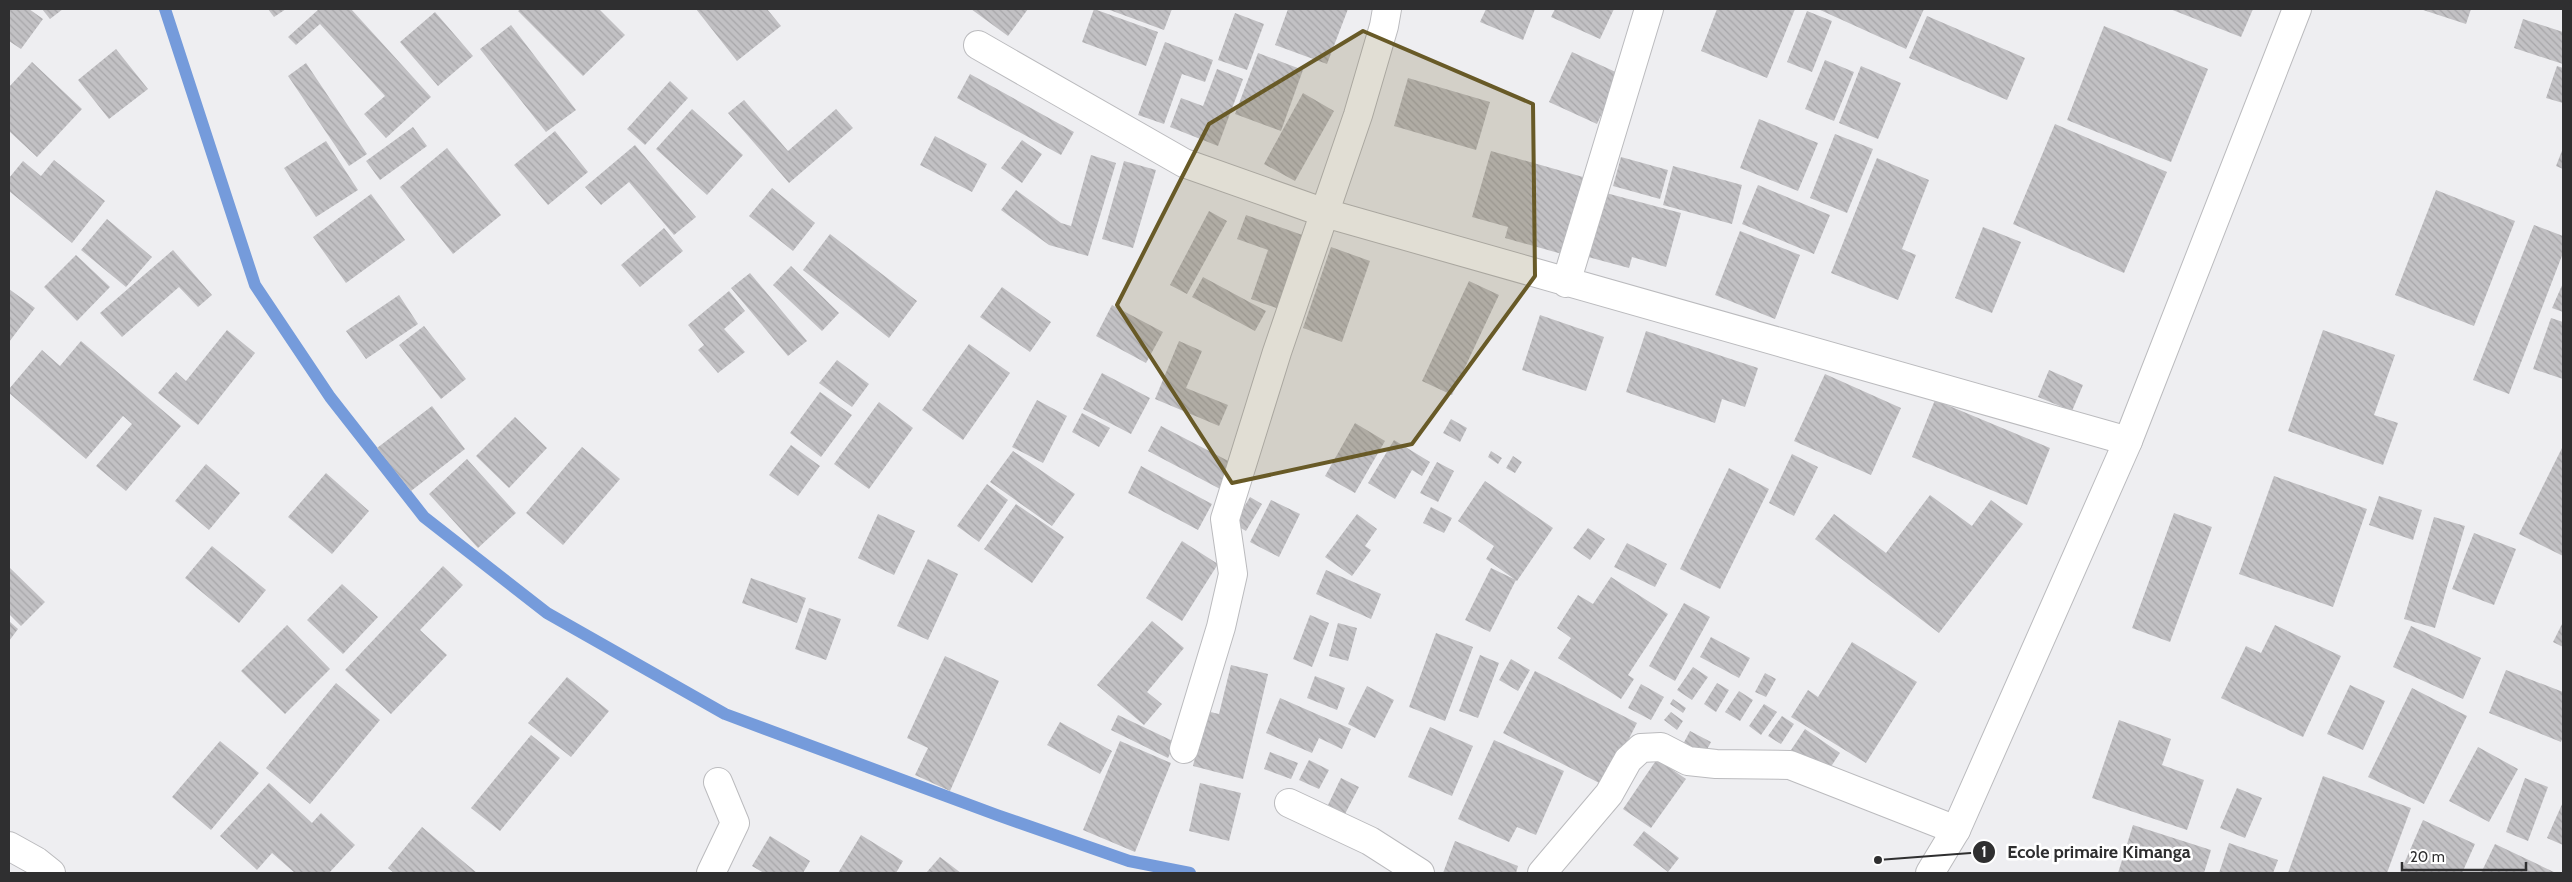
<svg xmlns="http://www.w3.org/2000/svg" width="2572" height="882" font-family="Cabin,sans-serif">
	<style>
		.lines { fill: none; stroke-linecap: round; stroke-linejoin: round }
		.stream { stroke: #759bdb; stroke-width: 12 }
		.building { fill: url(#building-back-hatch) }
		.minor-casing { stroke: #bbbbbe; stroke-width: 30 }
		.tertiary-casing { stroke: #bbbbbe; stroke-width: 30 }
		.minor { stroke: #fff; stroke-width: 28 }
		.tertiary { stroke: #fff; stroke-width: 28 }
		.marked { fill: #685a27; fill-opacity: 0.2; stroke: #685a27; stroke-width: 4; stroke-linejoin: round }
		.leader { fill: none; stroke: #2f2f30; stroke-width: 2 }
		.callout-dot { fill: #2f2f30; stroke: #fff; stroke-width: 2 }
		.mark-label { font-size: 15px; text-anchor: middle; font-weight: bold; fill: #fff }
		.callout-label { font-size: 18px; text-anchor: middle; font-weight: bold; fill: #2f2f30; stroke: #fff; stroke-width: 5; stroke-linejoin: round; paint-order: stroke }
	</style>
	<defs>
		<pattern id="building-back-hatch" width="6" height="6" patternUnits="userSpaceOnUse" patternTransform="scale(1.25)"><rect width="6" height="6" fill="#c2c1c4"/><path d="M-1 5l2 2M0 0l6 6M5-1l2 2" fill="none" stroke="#a7a6a9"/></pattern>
	</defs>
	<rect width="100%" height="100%" fill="#eeeef1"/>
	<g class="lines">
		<path class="stream" d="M165 9 255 285 330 397 424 517 547 613 725 714 997 815 1129 861 1190 873"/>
	</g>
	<path class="building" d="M9 9H29L43 19 21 49 9 41Z
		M42 9H63L50 19Z
		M268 9H286L274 17Z
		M319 9H351L431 97 386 138 364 114 385 96 320 24 296 45 288 37Z
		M521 9H599L625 35 583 76 518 11Z
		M696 9H767L781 26 737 61Z
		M971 9H1028L1008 36Z
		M1094 9 1158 32 1146 66 1082 42Z
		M1107 9H1172L1164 30Z
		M1288 9H1348L1327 64 1275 45Z
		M1486 9H1535L1523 40 1480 22Z
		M1555 9H1614L1600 39 1551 17Z
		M1717 9H1795L1767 78 1701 51Z
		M1818 9H1924L1906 49Z
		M2170 9H2253L2241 37Z
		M2420 9H2471L2466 24Z
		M1807 11 1832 21 1812 72 1787 62Z
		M435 12 473 56 438 86 400 42Z
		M1235 13 1264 24 1247 70 1218 60Z
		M1927 16 2025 58 2007 100 1909 58Z
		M2523 19 2563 32V64L2514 48Z
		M511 25 576 110 546 132 480 49Z
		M2104 26 2208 69 2171 162 2067 120Z
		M1165 42 1213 60 1205 82 1182 74 1164 124 1138 115Z
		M116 49 148 89 109 119 78 80Z
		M1572 52 1620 74 1597 124 1549 102Z
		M1258 53 1303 70 1281 131 1235 114Z
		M1825 60 1854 72 1834 121 1805 109Z
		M32 62 82 109 37 157 9 131V87Z
		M306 63 367 154 349 166 288 76Z
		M1861 66 1901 83 1878 139 1839 123Z
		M2557 66 2563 68V103L2546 98Z
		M1217 69 1243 79 1218 146 1170 127 1181 98 1203 106Z
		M970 74 1074 132 1061 155 957 98Z
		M1408 78 1490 102 1476 150 1394 126Z
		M670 81 688 98 645 145 627 129Z
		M1303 93 1334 111 1295 181 1264 164Z
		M744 100 788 151 836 109 853 128 789 183 728 113Z
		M692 109 743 155 707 195 656 149Z
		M1759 119 1818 143 1798 191 1740 168Z
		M2055 124 2167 172 2124 273 2013 224Z
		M413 127 427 146 380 180 366 161Z
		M555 131 588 172 548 205 514 165Z
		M1835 134 1873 149 1847 213 1810 198Z
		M935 136 987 164 972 192 920 165Z
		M1022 140 1042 154 1022 183 1001 168Z
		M326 141 358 190 316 217 284 168Z
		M635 145 696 217 674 235 629 182 601 205 585 187Z
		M447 148 501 215 453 254 400 187Z
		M2563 148V169L2556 166Z
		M1491 151 1583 177 1562 254 1505 238 1508 227 1472 217Z
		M1091 155 1116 163 1088 256 1049 245 1001 210 1016 190 1061 223 1071 226Z
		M1621 157 1668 170 1660 199 1613 186Z
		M1877 158 1929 180 1902 249 1916 255 1898 300 1831 273Z
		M54 160 105 201 72 243 9 191V178L23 161 41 176Z
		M1124 161 1156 170 1133 248 1102 239Z
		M1673 166 1742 185 1732 224 1663 205Z
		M1758 185 1830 215 1814 254 1742 224Z
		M772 188 815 223 793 251 749 216Z
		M2436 190 2515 221 2474 326 2395 295Z
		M1606 193 1681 213 1666 267 1632 257 1629 268 1588 257Z
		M371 194 405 240 346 283 313 237Z
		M1209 211 1227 221 1187 294 1170 285Z
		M1246 215 1308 237 1282 310 1251 299 1268 250 1237 239Z
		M107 219 152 257 126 287 81 250Z
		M2534 225 2563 236V253L2509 394 2473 380Z
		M1983 227 2021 242 1992 313 1955 298Z
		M664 228 683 251 640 287 621 265Z
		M1740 231 1800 255 1775 319 1715 295Z
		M830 234 917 301 889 338 803 270Z
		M1331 247 1370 261 1342 342 1303 328Z
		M173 250 212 295 198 307 179 287 122 337 100 313Z
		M76 255 110 287 77 321 44 287Z
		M791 266 839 313 822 331 773 285Z
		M750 273 807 341 788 356 731 288Z
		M1203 277 1266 311 1255 331 1192 297Z
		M1469 281 1499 295 1452 395 1422 381Z
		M2563 283V312L2552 308Z
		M1002 287 1051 322 1030 352 980 317Z
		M9 289 35 308 9 342Z
		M729 291 745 311 724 329 745 352 718 373 698 350 704 345 688 325Z
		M399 295 418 324 366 359 346 331Z
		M1112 305 1163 332 1146 363 1096 336Z
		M1540 315 1604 337 1586 391 1522 370Z
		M2551 318 2563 322V379L2533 369Z
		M424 326 466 379 441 399 399 345Z
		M227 330 255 353 198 425 158 393 176 372 186 381Z
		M2323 330 2395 355 2374 415 2398 423 2383 465 2288 431Z
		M1646 331 1758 368 1745 407 1722 399 1715 423 1626 392Z
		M81 341 181 426 126 491 96 466 132 424 123 416 86 459 9 393V389L42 350 60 366Z
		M1179 341 1202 351 1186 388 1228 405 1219 426 1155 399Z
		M969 344 1010 373 963 440 922 410Z
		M837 360 869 384 852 407 819 383Z
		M2049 370 2083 385 2072 411 2038 397Z
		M1102 373 1150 398 1131 434 1083 409Z
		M1825 374 1901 408 1871 475 1794 441Z
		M820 392 852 415 821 457 790 433Z
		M1037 400 1067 416 1043 463 1012 447Z
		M1935 400 2050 448 2027 505 1912 457Z
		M879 402 913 428 869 489 834 464Z
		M432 406 465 449 411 491 377 448Z
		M1082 413 1110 428 1099 447 1072 432Z
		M515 417 547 448 509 488 476 456Z
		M1451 419 1467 428 1460 442 1443 433Z
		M1355 423 1385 441 1355 493 1325 476Z
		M1161 426 1236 465 1222 490 1148 451Z
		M1394 440 1430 462 1422 476 1412 470 1395 499 1368 483Z
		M791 445 820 466 798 496 769 475Z
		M2563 446V556L2519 534Z
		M582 447 620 479 563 545 526 513Z
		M1013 451 1075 494 1052 526 990 482Z
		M1491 451 1502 458 1498 464 1488 457Z
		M1792 454 1818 467 1794 516 1769 503Z
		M1513 456 1522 462 1515 473 1506 468Z
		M467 459 516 513 478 548 429 494Z
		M1437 462 1454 471 1438 502 1420 493Z
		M206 464 240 493 209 530 175 501Z
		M1141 466 1212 504 1198 530 1128 493Z
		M1729 468 1769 489 1720 589 1680 569Z
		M326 473 369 511 332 554 288 517Z
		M2274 476 2367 509 2333 607 2239 574Z
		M1485 481 1553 528 1517 581 1486 559 1494 546 1458 521Z
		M987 484 1008 500 979 542 957 526Z
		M1930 495 1972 526 1991 500 2023 524 1939 633 1815 539 1834 514 1886 553Z
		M2379 496 2422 510 2413 540 2369 525Z
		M1250 497 1262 504 1246 531 1234 524Z
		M1271 500 1300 514 1279 557 1250 542Z
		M1016 504 1064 537 1032 583 984 549Z
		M1431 507 1452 518 1444 533 1423 523Z
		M2174 513 2212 527 2170 642 2132 628Z
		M878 514 915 531 894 575 858 558Z
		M1357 514 1377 529 1365 546 1371 550 1352 576 1325 557Z
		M2434 517 2465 526 2435 628 2404 619Z
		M1588 528 1605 539 1590 560 1573 548Z
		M2474 533 2516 549 2494 605 2452 589Z
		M1182 541 1218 564 1182 621 1146 598Z
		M1627 543 1667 564 1655 587 1614 567Z
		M212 546 266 590 239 623 185 578Z
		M928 559 958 574 928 640 897 626Z
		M443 566 463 585 420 630 447 655 391 714 345 670Z
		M9 567 45 602 21 626 9 614Z
		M1491 568 1516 580 1490 632 1465 620Z
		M1326 570 1381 594 1371 619 1316 594Z
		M1611 577 1668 614 1628 675 1634 679 1621 699 1558 658 1571 638 1557 628 1578 595 1593 604Z
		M751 578 806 598 797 623 742 603Z
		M342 584 378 617 343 654 307 620Z
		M1684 603 1710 617 1675 681 1649 666Z
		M809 608 841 619 826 660 795 649Z
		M1310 615 1329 623 1312 667 1293 659Z
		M9 621 18 629 9 641Z
		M1152 621 1184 648 1147 692 1162 704 1144 725 1097 685Z
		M2563 622V647L2553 642Z
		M1338 623 1357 628 1348 661 1329 656Z
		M287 625 330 669 285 714 241 671Z
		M2275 625 2341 656 2303 737 2221 698 2246 646 2261 653Z
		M2411 626 2481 658 2463 699 2393 667Z
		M1436 633 1473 647 1445 721 1409 707Z
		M1711 637 1750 658 1739 678 1700 657Z
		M1852 642 1917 682 1866 763 1791 717 1808 690 1818 697Z
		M1480 655 1499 663 1478 718 1459 711Z
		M945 656 999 681 950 791 915 775 928 748 907 738Z
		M1511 659 1530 670 1518 691 1499 680Z
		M1231 665 1268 674 1243 779 1193 766 1206 711 1219 714Z
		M1693 667 1708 677 1692 700 1677 690Z
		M2506 670 2563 692V736L2561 742 2489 713Z
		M1535 671 1637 723 1605 786 1503 733Z
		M1765 673 1776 679 1766 697 1755 692Z
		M1315 676 1345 688 1337 710 1307 698Z
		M567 677 609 711 571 757 528 723Z
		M336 683 380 720 310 804 266 768Z
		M1717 683 1729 690 1716 712 1704 704Z
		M1641 684 1664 697 1651 720 1628 708Z
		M2350 685 2385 701 2363 750 2327 734Z
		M1367 686 1394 700 1375 738 1348 724Z
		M2412 688 2467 716 2424 804 2368 777Z
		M1739 691 1753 700 1740 721 1725 712Z
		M1280 698 1351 729 1342 749 1319 738 1312 753 1266 733Z
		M1673 699 1686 708 1683 713 1670 704Z
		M1764 704 1777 712 1761 735 1749 726Z
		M1671 712 1683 721 1677 730 1664 720Z
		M1118 715 1175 742 1168 758 1111 730Z
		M1782 716 1794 724 1781 744 1768 736Z
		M2119 720 2171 739 2162 765 2204 780 2187 830 2092 798Z
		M1060 722 1112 751 1100 774 1047 745Z
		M1430 727 1473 746 1452 796 1408 777Z
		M1805 729 1840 753 1826 774 1791 750Z
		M1690 731 1711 742 1702 759 1681 748Z
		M531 735 560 758 500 831 471 808Z
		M1494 740 1564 771 1536 835 1517 827 1509 842 1458 819Z
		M220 741 259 773 211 830 172 797Z
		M1120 741 1171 763 1135 852 1083 830Z
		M2478 747 2518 769 2489 822 2449 801Z
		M1270 752 1298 763 1291 779 1264 769Z
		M1657 759 1686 779 1651 828 1623 809Z
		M1309 760 1329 770 1319 789 1299 780Z
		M2323 776 2411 808 2387 873H2288Z
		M1341 778 1359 787 1345 814 1328 805Z
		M2525 778 2548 787 2528 841 2506 832Z
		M269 783 312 823 321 813 355 845 329 873H295L272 853 257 870 220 836Z
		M1200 783 1241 793 1229 841 1189 831Z
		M2237 788 2262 798 2245 838 2220 828Z
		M2563 802V845L2547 838Z
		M2423 820 2475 844 2462 873H2400Z
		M2133 825 2211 850 2204 873H2118Z
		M422 827 477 873H394L388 868Z
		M1644 831 1679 858 1668 872 1633 845Z
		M861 835 903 861 896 873H838Z
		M770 836 810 861 803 873H764L752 866Z
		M1455 841 1518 866 1516 873H1443Z
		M2229 843 2278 860 2273 873H2219Z
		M2495 844 2556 873H2481Z
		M940 857 961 873H926Z"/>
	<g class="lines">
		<defs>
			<path id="minor" d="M978 45 1184 163 1325 213 2128 441
				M1566 283 1649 9
				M1184 749 1221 627 1233 574 1225 519 1277 352 1358 115 1384 26 1387 9
				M1289 803 1370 841 1420 873
				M9 846 36 861 51 873
				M711 873 735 823 718 782
				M1542 873 1609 794 1628 760 1641 748 1661 747 1688 761 1716 764 1790 765 1956 830"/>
			<path id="tertiary" d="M1930 873 1956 830 2128 441 2297 9"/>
		</defs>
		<use href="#minor" class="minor-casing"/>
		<use href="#tertiary" class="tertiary-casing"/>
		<use href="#minor" class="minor"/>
		<use href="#tertiary" class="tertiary"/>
	</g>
	<path class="marked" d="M1363 31 1533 104 1535 276 1412 444 1232 483 1117 305 1209 124Z"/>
	<path class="leader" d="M1878 860L1984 852"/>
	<g class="callout-dot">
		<circle cx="1878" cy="860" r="5"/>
		<circle cx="1984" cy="852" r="12"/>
	</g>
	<g class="mark-label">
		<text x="1984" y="857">1</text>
	</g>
	<g class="callout-label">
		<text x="2099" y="858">Ecole primaire Kimanga</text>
	</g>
	<rect width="2572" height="882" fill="none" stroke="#2f2f30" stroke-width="20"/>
	<path d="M2402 862v8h124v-8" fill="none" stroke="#2f2f30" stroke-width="2.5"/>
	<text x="2410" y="862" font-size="15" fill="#2f2f30" stroke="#ffffff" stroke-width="4" paint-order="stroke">20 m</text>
</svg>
